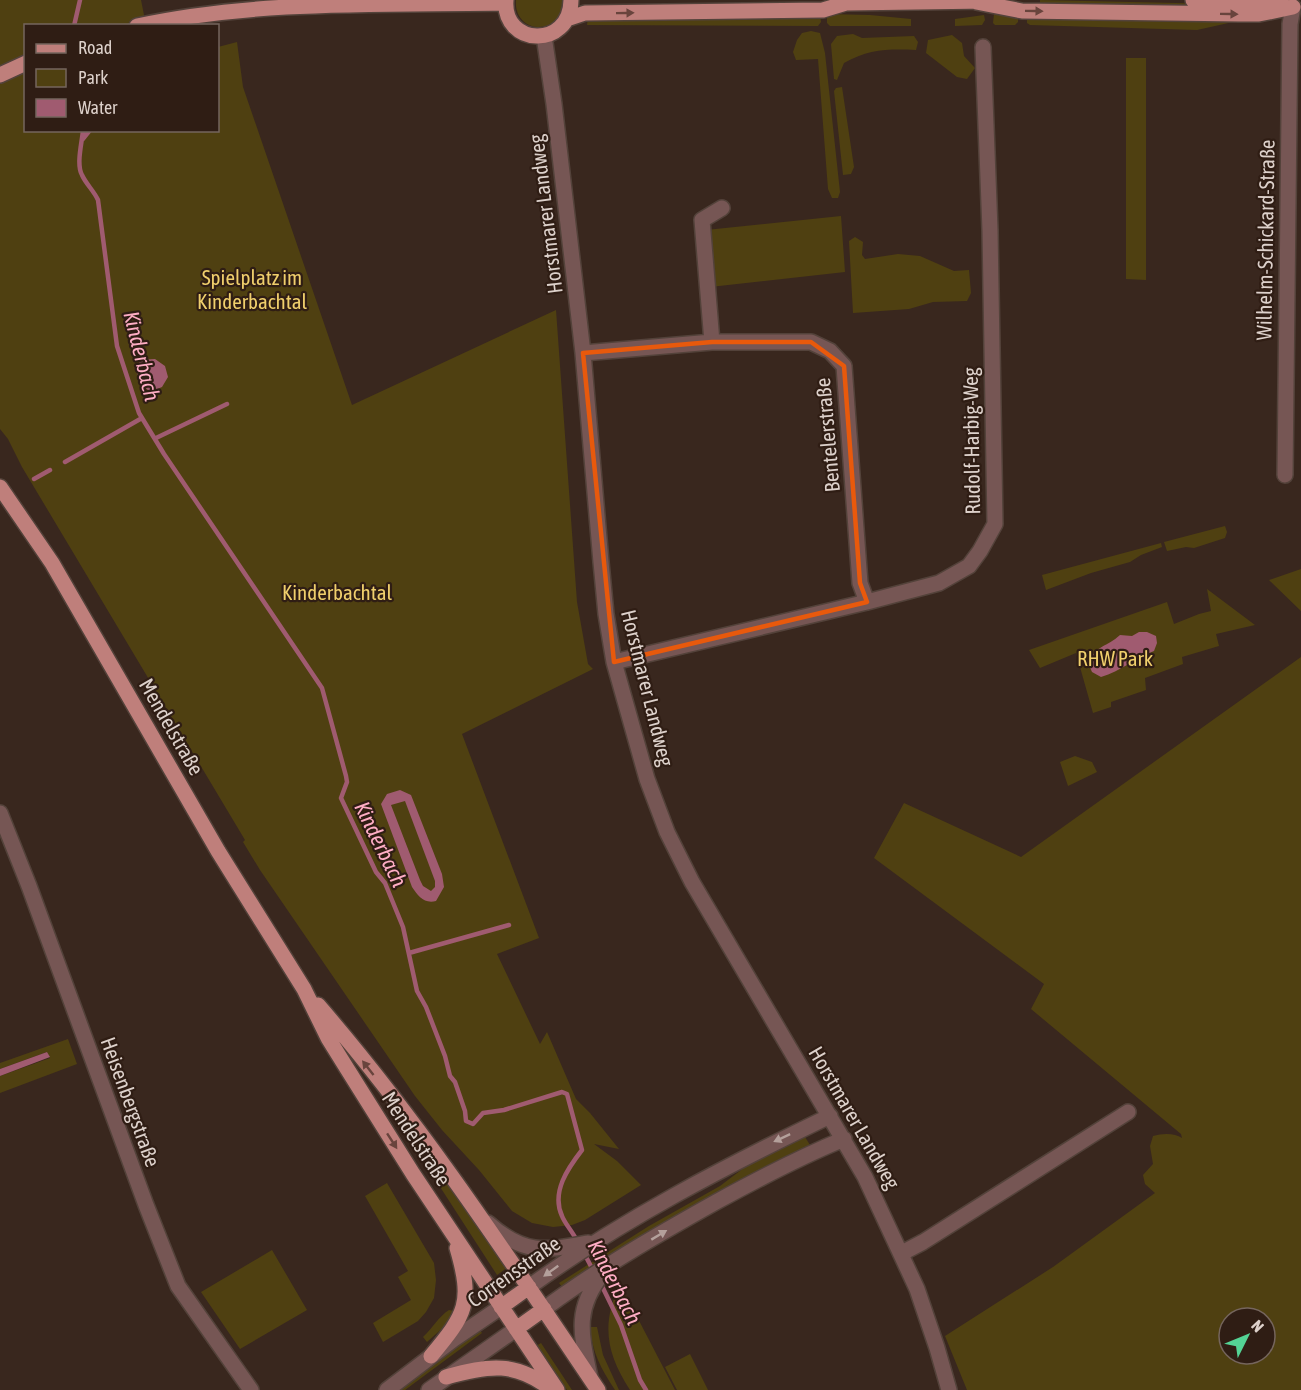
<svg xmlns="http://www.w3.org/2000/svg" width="1301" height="1390" font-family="'Asap Condensed',sans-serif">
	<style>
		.green { fill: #4f4011; fill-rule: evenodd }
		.water { fill: #a05b70; fill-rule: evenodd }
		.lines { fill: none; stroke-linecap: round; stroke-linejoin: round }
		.stream { stroke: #a05b70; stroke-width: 4.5 }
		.minor-casing { stroke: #53423a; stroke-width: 18 }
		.major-casing { stroke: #53423a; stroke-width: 18 }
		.minor { stroke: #765654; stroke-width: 15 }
		.major { stroke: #bf7f7b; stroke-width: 15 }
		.oneway { fill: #69443d }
		.oneway2 { fill: #b4a09b }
		.marked { fill: none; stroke: #e8590c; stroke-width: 4.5; stroke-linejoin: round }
		.labels { text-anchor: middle; stroke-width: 4.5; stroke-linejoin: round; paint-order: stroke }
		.street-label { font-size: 21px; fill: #ddd1cb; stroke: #2f1d14 }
		.park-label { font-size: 21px; fill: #f0cf6c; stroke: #2f1d14 }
		.water-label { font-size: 22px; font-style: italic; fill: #feadc4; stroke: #2f1d14 }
	</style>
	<rect width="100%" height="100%" fill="#39271e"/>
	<path class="green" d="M0 0H141L146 25 26 26V130H218V47L237 42 243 87 352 405 556 310 577 602 588 664 593 669 462 734 539 938 497 954 540 1044 547 1032 576 1099 590 1113 619 1149 594 1144 617 1161 641 1185 585 1220 572 1225 553 1227 532 1223 512 1211 479 1170 442 1130 415 1096 260 870 243 842 245 840 22 467 8 439 0 429Z
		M516 0H562C564 37 513 35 516 0Z
		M1040 0 1222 4V10L1040 6Z
		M820 14 821 22 818 26 587 25 588 18Z
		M827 14 870 15 911 19V26H830L827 23Z
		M994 14 1018 15V22L1015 25H995L993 23Z
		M1027 14 1233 18V22L1197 30 1030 25 1027 23Z
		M984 15 985 20 982 25 955 26V19Z
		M811 31 820 33 825 53 840 192 838 198H832L828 189 818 59 796 60 793 52 797 40 802 33Z
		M853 34 862 38 914 36 918 42 916 50C888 49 869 49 844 63L837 80 834 79 831 44 837 36Z
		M952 35 962 43 964 56 975 68 967 79 957 77 926 53 928 40Z
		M1126 58H1146V280L1126 279Z
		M842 87 854 167 851 174 843 175 834 91 836 88Z
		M841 216 845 272 710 287 706 230Z
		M855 237 863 242 862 255 865 259 898 254 920 256 954 271 969 270 971 293 967 301 933 302 909 309 853 313 849 241Z
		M1225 526 1227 532 1225 538 1194 548 1186 547 1167 551 1164 542Z
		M1161 543 1162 547 1141 555 1130 562 1091 573 1046 590 1042 575Z
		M1301 569V611L1269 580Z
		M1207 589 1255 625 1216 634 1219 646 1182 657 1183 664 1145 678 1146 690 1111 702V707L1093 713 1076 653 1040 668 1029 650 1167 602 1174 624 1199 614 1211 611Z
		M1301 657V1390H967L945 1336 1053 1267 1155 1193 1145 1184 1143 1175 1153 1164 1150 1146 1153 1136C1163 1133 1175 1133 1182 1138L1181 1134 1031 1009 1044 984 874 858 904 803 1021 857ZM1229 1318H1265V1354H1229Z
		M1075 756 1092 762 1097 772 1068 786 1060 762Z
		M68 1039 77 1064 0 1093V1076L50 1058 47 1052 0 1069V1063Z
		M805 1137 810 1145C724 1188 642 1235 562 1287L559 1283 649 1226 720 1186 749 1164 782 1146Z
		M419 1141 508 1267 497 1275 413 1145Z
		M387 1183 434 1263 436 1280 434 1298 426 1312 418 1321 383 1342 373 1323 411 1300 398 1277 408 1271 365 1196Z
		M272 1250 307 1310 240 1349 201 1292Z
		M620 1284 675 1390H630C606 1353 601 1324 620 1284Z
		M449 1310 454 1311 446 1325 427 1342 423 1337C432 1329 439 1316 449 1310Z
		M590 1327H597L603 1355 619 1390H615C601 1369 592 1352 590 1327Z
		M479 1329 482 1333 405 1390H399Z
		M541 1343 572 1390H567L536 1346Z
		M690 1354 708 1390H677L665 1367Z"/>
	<path class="water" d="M155 359 165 366 168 377 162 387 150 392 139 382 137 371 140 360Z
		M1139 632H1147L1156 636 1157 643 1154 651C1135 658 1121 671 1101 677L1092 672 1088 663C1096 645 1107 647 1120 635L1132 636Z
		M400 790 411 795 442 874 444 887 436 901C424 904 418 896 412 887L381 804 387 794ZM405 801 435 881V887L431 891 423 886 420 880 391 805Z
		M47 1052 50 1057 0 1076V1069Z"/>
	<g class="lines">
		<path class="stream" d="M74 26 80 0
			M83 130C82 143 76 164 82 175 86 184 94 191 98 200L117 346 139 413 164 454 322 688 346 776 347 782 341 798 376 872 385 883 403 927 417 991 426 1007 445 1056 450 1076 455 1082 465 1111 466 1121 473 1124 483 1113 504 1110 562 1092 567 1094 582 1150C568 1168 551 1192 562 1216 565 1224 573 1232 577 1241
			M82 140 90 130
			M156 438 227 404
			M65 462 142 418
			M34 479 50 470
			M409 953 509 925
			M584 1253 594 1272
			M600 1282 621 1325 640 1380 646 1390"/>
		<defs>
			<path id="minor" d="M544 36 554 104 583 353 601 562 606 614 614 662 647 779 667 832 692 882 865 1177 917 1289 937 1348 949 1390
				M712 342 702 220 722 208
				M583 353 712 342H811L830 351 844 366 860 583 867 602
				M1285 475 1290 24 1293 7
				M614 662 867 602 939 583 969 566 980 551 995 524 990 230 983 47
				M0 813 29 886 146 1205 178 1286 251 1390
				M488 1223C524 1255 544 1251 588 1243
				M902 1253 923 1242 1128 1112
				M529 1287C623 1219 726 1166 830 1116
				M544 1309C598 1269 657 1235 716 1202 758 1179 800 1157 844 1139
				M590 1377C581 1334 574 1309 603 1273
				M387 1390 454 1339 501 1307
				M429 1390 516 1329"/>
			<path id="major" d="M506 0C502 46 570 50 571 0
				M1193 0 1260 2 1283 5
				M837 1 846 3 987 1
				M976 2 1022 11 1240 14H1259L1293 7
				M567 19 585 13 823 10 846 3
				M137 26C257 0 383 5 505 3
				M0 75 26 63
				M0 487 52 563 218 851 304 989 328 1038 346 1067 413 1174 557 1390
				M318 1005C422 1125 509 1258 598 1390
				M501 1307 529 1287
				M516 1329 544 1309
				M431 1356C466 1314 473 1303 457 1248
				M446 1377C489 1365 516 1361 552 1390"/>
		</defs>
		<use href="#minor" class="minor-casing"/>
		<use href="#major" class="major-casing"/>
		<use href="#minor" class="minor"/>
		<use href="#major" class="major"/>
	</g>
	<defs><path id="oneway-solid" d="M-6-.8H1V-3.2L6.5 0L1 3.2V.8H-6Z" transform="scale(1.5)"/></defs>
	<g class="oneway">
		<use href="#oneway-solid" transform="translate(1034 11) rotate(1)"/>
		<use href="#oneway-solid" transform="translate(625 13) rotate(-1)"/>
		<use href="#oneway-solid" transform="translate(1229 14) rotate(1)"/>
		<use href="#oneway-solid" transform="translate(368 1068) rotate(-128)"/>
		<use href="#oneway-solid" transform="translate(392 1141) rotate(57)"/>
	</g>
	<g class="oneway2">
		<use href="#oneway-solid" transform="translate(782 1138) rotate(155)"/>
		<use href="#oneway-solid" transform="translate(659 1235) rotate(-31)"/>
		<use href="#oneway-solid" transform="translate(551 1271) rotate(144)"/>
	</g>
	<path class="marked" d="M712 342H811L844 366 860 583 867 602 614 662 583 353Z"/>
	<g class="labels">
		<g class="street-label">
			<text transform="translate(546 214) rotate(-97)" y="7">Horstmarer Landweg</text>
			<text transform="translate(1266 240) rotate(-89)" y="7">Wilhelm-Schickard-Straße</text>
			<text transform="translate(828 435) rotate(-95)" y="7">Bentelerstraße</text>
			<text transform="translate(972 441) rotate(-91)" y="7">Rudolf-Harbig-Weg</text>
			<text transform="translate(647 688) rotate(76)" y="7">Horstmarer Landweg</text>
			<text transform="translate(171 727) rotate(60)" y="7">Mendelstraße</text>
			<text transform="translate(130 1102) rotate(70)" y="7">Heisenbergstraße</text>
			<text transform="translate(854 1118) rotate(60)" y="7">Horstmarer Landweg</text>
			<text transform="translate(416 1139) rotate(57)" y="7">Mendelstraße</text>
			<text transform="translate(514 1272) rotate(-35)" y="7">Corrensstraße</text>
		</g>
		<g class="park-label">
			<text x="252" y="285">Spielplatz im<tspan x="252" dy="24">Kinderbachtal</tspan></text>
			<text x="337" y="600">Kinderbachtal</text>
			<text x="1115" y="666">RHW Park</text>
		</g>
		<g class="water-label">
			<text transform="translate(142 356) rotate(76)" y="8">Kinderbach</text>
			<text transform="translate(381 844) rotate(64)" y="8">Kinderbach</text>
			<text transform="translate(615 1282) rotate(63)" y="8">Kinderbach</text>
		</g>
	</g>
	<rect x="24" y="24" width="195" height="108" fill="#2f1d14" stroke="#75655d" stroke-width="1.5"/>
	<rect x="36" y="44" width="30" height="9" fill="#bf7f7b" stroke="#75655d" stroke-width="1.5"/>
	<text x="78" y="54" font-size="18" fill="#ddd1cb">Road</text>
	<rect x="36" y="69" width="30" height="18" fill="#4f4011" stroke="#75655d" stroke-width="1.5"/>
	<text x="78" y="84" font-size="18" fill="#ddd1cb">Park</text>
	<rect x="36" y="99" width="30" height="18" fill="#a05b70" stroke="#75655d" stroke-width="1.5"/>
	<text x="78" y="114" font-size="18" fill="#ddd1cb">Water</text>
	<g transform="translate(1247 1336) rotate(47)"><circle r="28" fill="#2f1d14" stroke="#75655d" stroke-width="1.5"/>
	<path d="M0-4.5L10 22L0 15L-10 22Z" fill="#54d395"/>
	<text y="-9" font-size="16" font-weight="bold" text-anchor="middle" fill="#ddd1cb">N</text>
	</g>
</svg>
